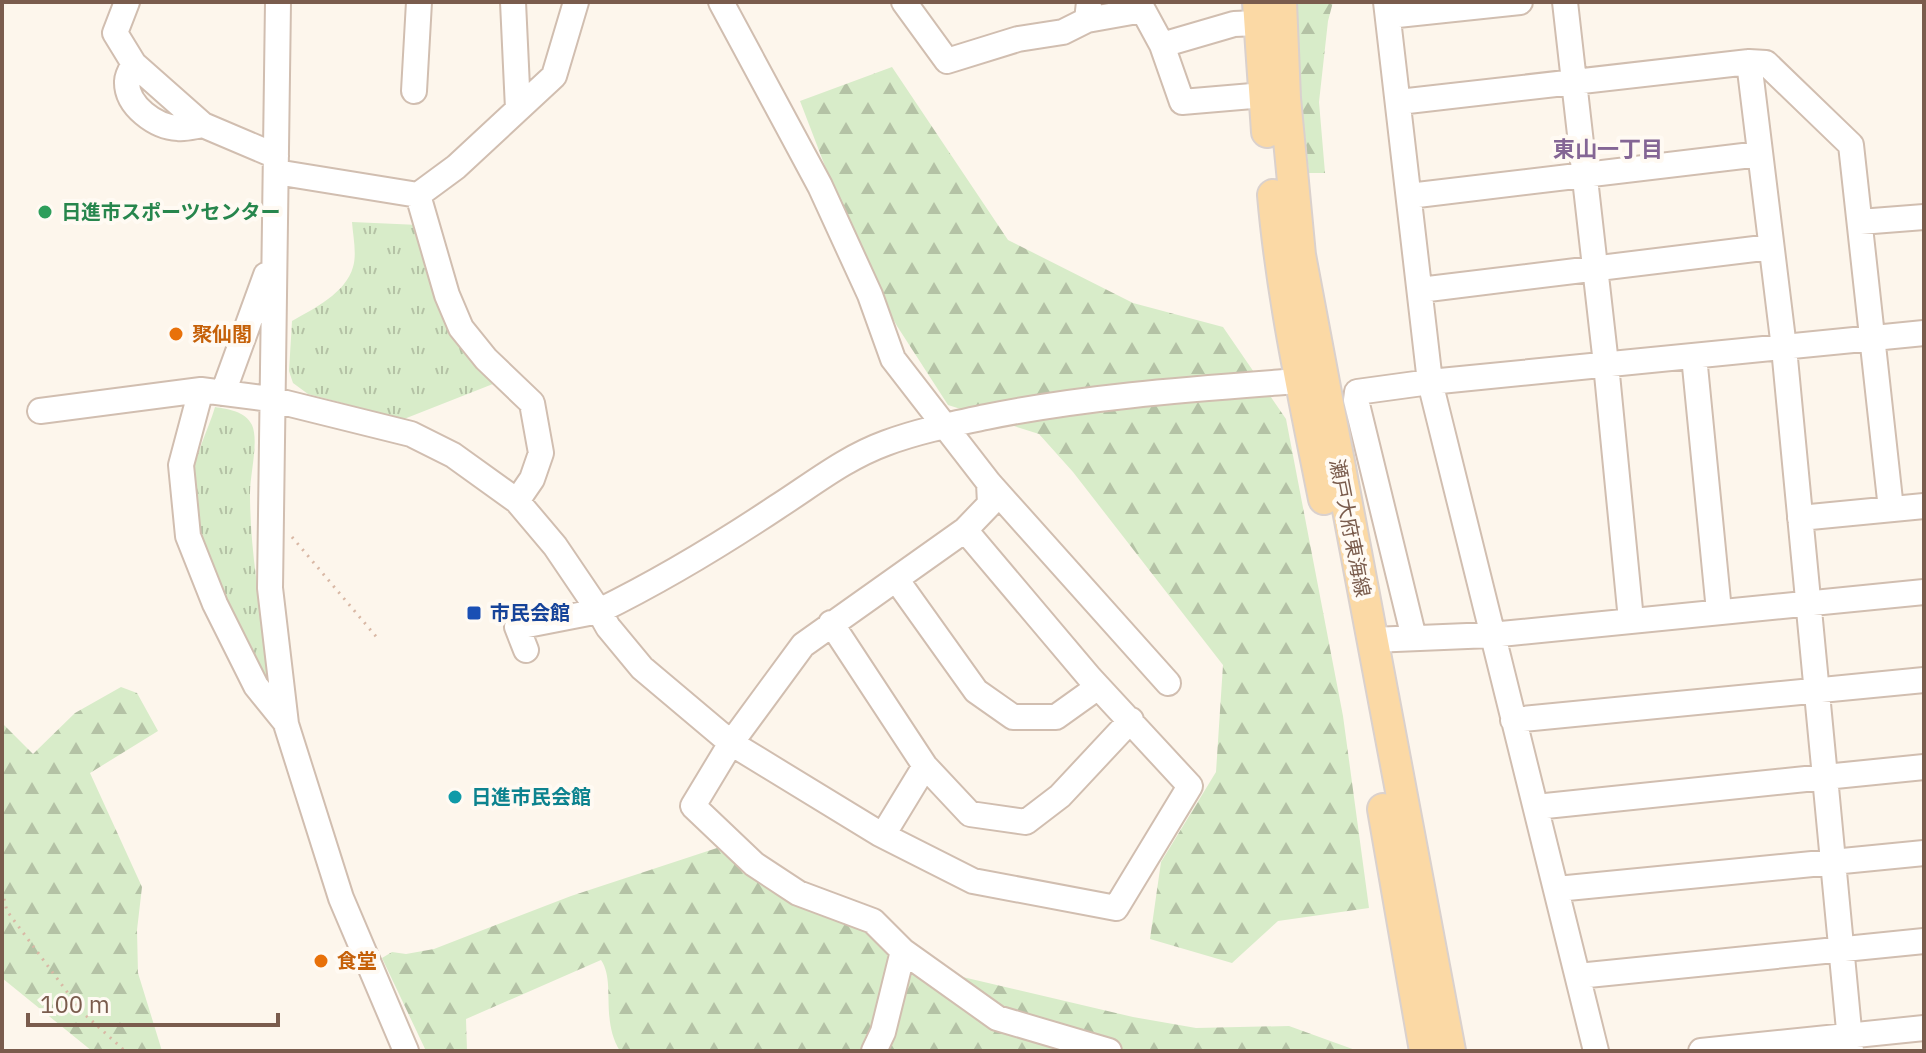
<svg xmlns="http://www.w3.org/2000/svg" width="1926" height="1053" font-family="'IBM Plex Sans','Noto Sans JP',sans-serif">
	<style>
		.grass { fill: url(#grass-tufts) }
		.forest { fill: url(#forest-firs) }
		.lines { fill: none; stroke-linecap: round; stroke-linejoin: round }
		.minor-casing { stroke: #d1beb0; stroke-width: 28 }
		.major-casing { stroke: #dad1cd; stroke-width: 34 }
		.path { stroke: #d9b8a5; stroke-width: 3; stroke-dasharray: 2 6; stroke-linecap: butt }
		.minor { stroke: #fff; stroke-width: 24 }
		.major { stroke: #fbd9a5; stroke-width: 30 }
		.leisure-dot { fill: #2e9e5b; stroke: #fffaf3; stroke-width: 3 }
		.food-dot { fill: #e8710a; stroke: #fffaf3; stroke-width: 3 }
		.transit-dot { fill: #1a4fb4; stroke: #fffaf3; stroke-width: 3 }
		.culture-dot { fill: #0f9aa8; stroke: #fffaf3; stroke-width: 3 }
		.labels { text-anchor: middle; stroke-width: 8; stroke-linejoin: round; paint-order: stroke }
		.leisure-label { font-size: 20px; font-weight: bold; fill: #27864d; stroke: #fffaf3; text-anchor: start }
		.food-label { font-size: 20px; font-weight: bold; fill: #c56008; stroke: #fffaf3; text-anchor: start }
		.street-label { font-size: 20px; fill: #7a5c4d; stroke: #fffaf3 }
		.transit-label { font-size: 20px; font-weight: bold; fill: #164399; stroke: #fffaf3; text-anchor: start }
		.culture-label { font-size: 20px; font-weight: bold; fill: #0d838f; stroke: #fffaf3; text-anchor: start }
		.neighbourhood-label { font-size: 22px; font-weight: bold; fill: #846695; stroke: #fffaf3 }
	</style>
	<defs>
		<pattern id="grass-tufts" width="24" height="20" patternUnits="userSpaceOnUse" patternTransform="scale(2)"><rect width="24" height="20" fill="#d8ecc9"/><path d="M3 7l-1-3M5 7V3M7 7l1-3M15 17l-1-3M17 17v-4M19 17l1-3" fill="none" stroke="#b4c2a5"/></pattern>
		<pattern id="forest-firs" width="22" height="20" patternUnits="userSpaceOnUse" patternTransform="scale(2)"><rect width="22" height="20" fill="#d8ecc9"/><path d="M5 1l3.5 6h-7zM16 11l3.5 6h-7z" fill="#b4c2a5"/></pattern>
	</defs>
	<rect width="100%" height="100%" fill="#fdf6ec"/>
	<path class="grass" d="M352 222 419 225 498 382 404 419 308 394 293 383 289 371 292 321C313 309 346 293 353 267 357 254 353 236 352 222Z
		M215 407C228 409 245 411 252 425 259 441 250 474 250 493 250 556 262 621 275 683L267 684C240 632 191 542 192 484 193 458 208 431 215 407Z"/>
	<path class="forest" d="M1296 2H1333L1328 21 1319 102 1325 173H1309L1301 97Z
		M892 67 1008 240 1133 303 1223 327 1286 419 1343 716 1369 908 1278 921 1232 963 1150 939 1161 862 1216 772 1223 665 1073 472 1039 434 948 405 897 326 863 265 800 101Z
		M121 687 137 693 158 731 90 773 142 887 137 930 138 973 162 1051H92L2 978V723L33 754 75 713Z
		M720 847 865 928 920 967 1133 1017 1196 1028 1289 1026 1358 1051H620C600 1019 616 982 601 960L466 1019 467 1051H426L382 958 392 952 406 954 434 949 571 896Z"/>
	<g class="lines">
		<defs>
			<path id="minor" d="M127 2 115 33 134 64 203 125 276 156
				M278 2 270 588 286 724 341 898 406 1051
				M513 2 518 109
				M721 2 820 186 870 295 893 359 989 483 1168 683
				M904 2 947 61 1018 39 1063 32 1087 20 1089 2
				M1386 2 1430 382 1596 1051
				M1565 2 1606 364 1631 620
				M1388 16 1520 2
				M1087 20 1143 10 1162 45 1182 102 1264 95
				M1162 45 1234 24 1258 23
				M1749 62 1784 348 1825 777 1924 767
				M134 64C131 69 127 76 127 81 126 106 156 127 178 128 186 129 195 126 203 125
				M414 91 419 2
				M1399 102 1749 62 1766 63 1851 145 1891 509
				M276 172 418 195 447 295 461 328 486 359 532 403 541 453 532 479 517 501
				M418 195 456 167 554 76 576 2
				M1409 196 1760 154
				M1860 222 1924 217
				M1420 290 1771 247
				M1694 356 1719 611
				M201 390 181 465 188 536 215 604 256 686 286 723
				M223 393 266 275
				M40 411 201 390 270 399 411 434 453 455 517 501 555 546 599 611C660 581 720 545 777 507 813 484 845 458 886 443 918 431 953 424 986 417 1089 396 1194 389 1299 381
				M1800 518 1924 506
				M965 530 990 504 989 483
				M896 579 976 691 1013 717H1056L1098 687
				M831 623 925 766 883 835
				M1414 638 1356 400 1357 392 1430 382 1924 333
				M1372 640 1491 635 1924 592
				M526 650 517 627 599 611 608 627 642 668 731 743 880 834 973 881 1116 908 1190 786 1090 678 965 530 803 645 731 743 693 806 754 864 798 893 873 921 903 951 997 1018 1109 1051
				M1513 720 1924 680
				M925 766 970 814 1026 822 1060 796 1131 720
				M1536 807 1825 777 1851 1051
				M1557 889 1924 853
				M1578 976 1924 941
				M874 1051 883 1032 903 951
				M1701 1051 1924 1028"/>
			<path id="major" d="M1258 2 1267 132
				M1281 2 1285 98 1300 255 1450 1051
				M1273 195C1282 298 1304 398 1324 499
				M1383 809 1425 1051"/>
		</defs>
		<use href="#minor" class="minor-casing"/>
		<use href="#major" class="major-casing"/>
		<path class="path" d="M292 537 379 640
			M2 891 7 911 82 1012 125 1051"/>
		<use href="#minor" class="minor"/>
		<use href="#major" class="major"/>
	</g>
	<circle class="leisure-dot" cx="45" cy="212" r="8"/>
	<g class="food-dot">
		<circle cx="176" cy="334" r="8"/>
		<circle cx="321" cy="961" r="8"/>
	</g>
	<rect class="transit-dot" x="466" y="605" width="16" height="16" rx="4"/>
	<circle class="culture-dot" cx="455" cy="797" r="8"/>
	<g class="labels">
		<g class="leisure-label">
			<text x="61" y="219">日進市スポーツセンター</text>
		</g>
		<g class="food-label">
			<text x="192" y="341">聚仙閣</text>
			<text x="337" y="968">食堂</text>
		</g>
		<g class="street-label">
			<text transform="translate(1350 528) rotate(79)" y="7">瀬戸大府東海線</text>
		</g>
		<g class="transit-label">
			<text x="490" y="620">市民会館</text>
		</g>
		<g class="culture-label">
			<text x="471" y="804">日進市民会館</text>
		</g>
		<g class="neighbourhood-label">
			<text x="1608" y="157">東山一丁目</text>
		</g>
	</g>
	<rect width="1926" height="1053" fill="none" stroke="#7a5c4d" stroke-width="8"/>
	<path d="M28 1013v12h250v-12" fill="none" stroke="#7a5c4d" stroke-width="4"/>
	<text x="40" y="1013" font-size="24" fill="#7a5c4d" stroke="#fffaf3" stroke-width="6" paint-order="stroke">100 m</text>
</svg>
